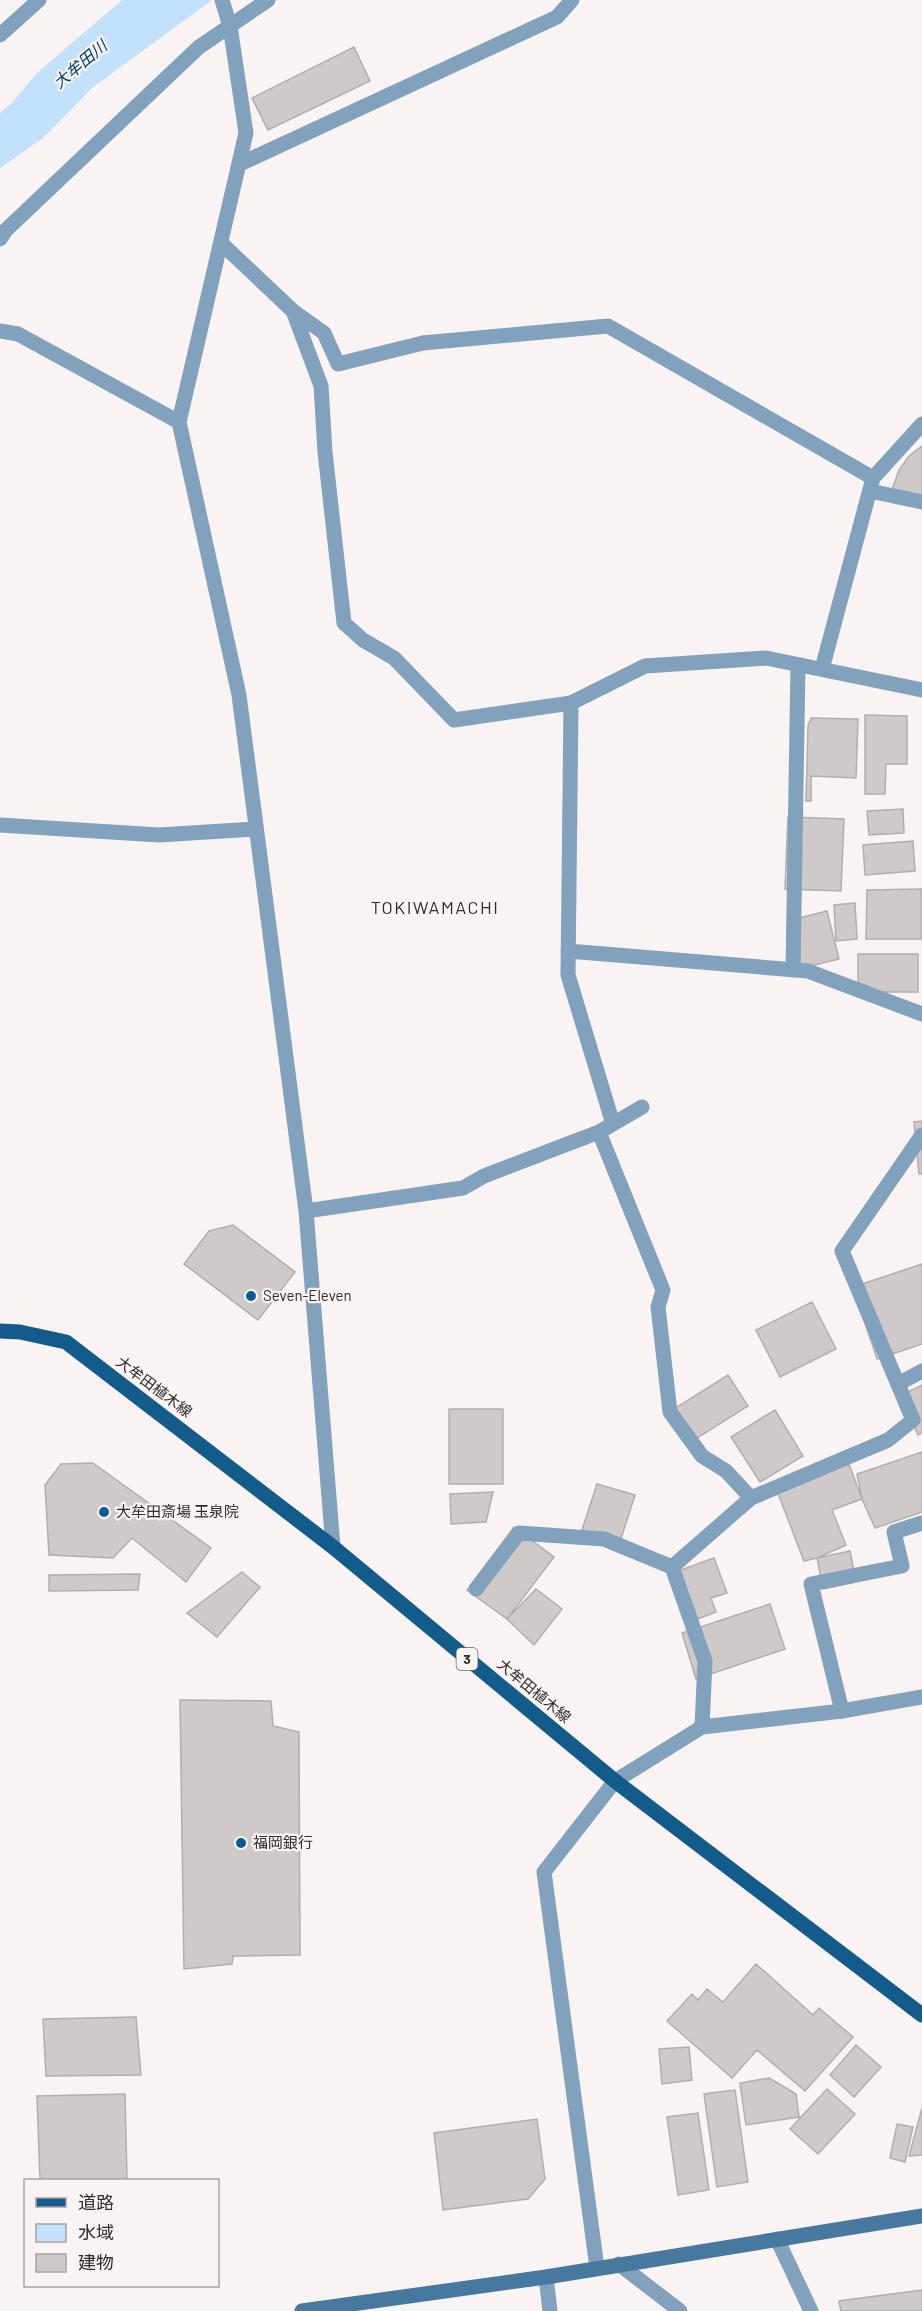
<svg xmlns="http://www.w3.org/2000/svg" width="922" height="2311" font-family="Barlow,'Noto Sans JP',sans-serif">
	<style>
		.water { fill: #c3e1fb }
		.building { fill: #cfc9c9; stroke: #b3adae; stroke-width: 1.5 }
		.lines { fill: none; stroke-linecap: round; stroke-linejoin: round }
		.lane { stroke: #81a1bd; stroke-width: 15 }
		.street { stroke: #81a1bd; stroke-width: 15 }
		.secondary { stroke: #4779a0; stroke-width: 15 }
		.primary { stroke: #135b8a; stroke-width: 15 }
		.poi-dot { fill: #0b5d8f; stroke: #f9f3f3; stroke-width: 2 }
		.labels { text-anchor: middle; stroke-width: 4.5; stroke-linejoin: round; paint-order: stroke }
		.shield { fill: #f9f3f3; stroke: #6b6868; stroke-width: 1.5 }
		.shield-label { font-size: 14px; font-weight: bold; fill: #2e2c2c }
		.poi-label { font-size: 15px; fill: #2e2c2c; stroke: #f9f3f3; text-anchor: start }
		.street-label { font-size: 15px; fill: #2e2c2c; stroke: #f9f3f3 }
		.water-label { font-size: 16px; font-style: italic; fill: #004169; stroke: #f9f3f3 }
		.quarter-label { font-size: 18px; letter-spacing: 1.5px; fill: #2e2c2c; stroke: #f9f3f3 }
	</style>
	<rect width="100%" height="100%" fill="#f9f3f3"/>
	<path class="water" d="M122 0H212L92 88 43 138 0 168V113L11 104 37 73Z"/>
	<path class="building" d="M354 47 370 81 268 130 252 98Z
		M922 446V506L890 495 899 470 909 456Z
		M865 715 907 716V764H886L885 794H865Z
		M811 718 858 719 856 778 811 776V801H806L808 726Z
		M903 809 904 833 869 835 867 811Z
		M788 817 844 819 841 891 785 889Z
		M913 841 915 871 865 875 863 845Z
		M921 889V939H866L867 890Z
		M855 903 857 939 836 941 834 905Z
		M827 911 839 959 802 968 791 920Z
		M858 954H918V992H858Z
		M922 1121V1174H919L914 1122Z
		M233 1225 295 1272 258 1320 184 1264 209 1231Z
		M922 1264V1344L877 1359 853 1287Z
		M812 1302 836 1349 780 1377 756 1330Z
		M728 1375 748 1406 694 1440 674 1409Z
		M922 1385V1433L918 1435 901 1395Z
		M449 1409H503V1484H449Z
		M775 1410 803 1456 760 1482 731 1437Z
		M922 1452V1512L875 1528 862 1499 857 1474Z
		M93 1463 211 1548 186 1582 132 1538 113 1558 49 1555 45 1485 61 1464Z
		M849 1464 862 1499 832 1510 846 1545 817 1558 804 1561 777 1491Z
		M597 1484 635 1495 619 1545 581 1533Z
		M493 1492 486 1522 451 1524 450 1494Z
		M514 1527 554 1557 507 1619 467 1590Z
		M850 1551 856 1582 823 1589 817 1558Z
		M714 1558 727 1593 711 1598 716 1612 687 1623 670 1574Z
		M242 1572 260 1587 217 1637 187 1613Z
		M140 1574 138 1590 49 1591V1575Z
		M536 1589 562 1609 534 1645 507 1619Z
		M770 1604 785 1649 696 1679 682 1633Z
		M180 1700 271 1701 273 1726 299 1732 300 1955 233 1956 232 1964 184 1969Z
		M756 1964 813 2015 819 2008 853 2037 805 2091 757 2050 732 2078 667 2021 692 1994 698 2000 707 1989 723 2002Z
		M136 2017 141 2075 46 2076 43 2019Z
		M856 2045 881 2067 854 2097 830 2075Z
		M689 2047 692 2080 662 2084 659 2049Z
		M769 2078 796 2094 799 2117 746 2125 740 2083Z
		M827 2089 855 2114 818 2154 790 2129Z
		M735 2090 748 2182 717 2187 704 2094Z
		M125 2094 127 2180H40L37 2096Z
		M922 2108V2155L909 2156Z
		M698 2113 709 2190 678 2195 667 2117Z
		M537 2119 545 2179 528 2199 443 2210 434 2133Z
		M897 2124 913 2127 905 2162 890 2158Z
		M922 2290V2311H841L839 2301Z"/>
	<g class="lines">
		<path class="lane" d="M293 311 324 333 338 364 423 343
			M898 1384 922 1371
			M672 1567 705 1661 702 1727
			M842 1711 811 1584 902 1566 894 1532 922 1523"/>
		<path class="street" d="M222 0 230 26 246 133 179 422 239 695 306 1211 333 1547
			M0 35 39 0
			M240 164 557 17 572 0
			M0 239 6 230 199 47 268 0
			M221 243 293 311 321 386 325 452 344 623 363 640 394 658 454 720 571 703
			M0 331 18 334 179 422
			M423 343 608 326 873 478
			M870 491 922 502
			M822 669 873 478 922 424
			M0 825 159 835 255 829
			M568 951 808 971 922 1014
			M793 970 798 665
			M613 1124 568 975 571 703 645 666 766 658 922 690
			M599 1132 663 1290 658 1307 670 1412 702 1456 726 1471 751 1498
			M306 1211 463 1188 484 1176 599 1132 642 1107
			M476 1589 519 1533 604 1539 672 1567 751 1498 888 1440 913 1420 842 1251 922 1135
			M777 2239 811 2311
			M619 2264 680 2311
			M597 2268 544 1872 615 1781 702 1727 842 1711 922 1697
			M546 2277 550 2311"/>
		<path class="secondary" d="M302 2311 546 2277 922 2216"/>
		<path class="primary" d="M0 1331 20 1332 66 1342 333 1547 615 1781 922 2015"/>
	</g>
	<g class="poi-dot">
		<circle cx="251" cy="1296" r="6"/>
		<circle cx="104" cy="1512" r="6"/>
		<circle cx="241" cy="1843" r="6"/>
	</g>
	<g class="labels">
		<rect class="shield" x="456.5" y="1648" width="21" height="22" rx="4.5"/>
		<g class="shield-label">
			<text x="467" y="1664">3</text>
		</g>
		<g class="poi-label">
			<text x="263" y="1301">Seven-Eleven</text>
			<text x="116" y="1517">大牟田斎場 玉泉院</text>
			<text x="253" y="1848">福岡銀行</text>
		</g>
		<g class="street-label">
			<text transform="translate(154 1387) rotate(37)" y="5">大牟田植木線</text>
			<text transform="translate(534 1691) rotate(40)" y="5">大牟田植木線</text>
		</g>
		<g class="water-label">
			<text transform="translate(80 64) rotate(-40)" y="6">大牟田川</text>
		</g>
		<g class="quarter-label">
			<text x="435" y="914">TOKIWAMACHI</text>
		</g>
	</g>
	<rect x="24" y="2179" width="195" height="108" fill="#f9f3f3" stroke="#a8a3a3" stroke-width="1.5"/>
	<rect x="36" y="2198" width="30" height="9" fill="#135b8a" stroke="#a8a3a3" stroke-width="1.5"/>
	<text x="78" y="2209" font-size="18" fill="#2e2c2c">道路</text>
	<rect x="36" y="2224" width="30" height="18" fill="#c3e1fb" stroke="#a8a3a3" stroke-width="1.5"/>
	<text x="78" y="2239" font-size="18" fill="#2e2c2c">水域</text>
	<rect x="36" y="2254" width="30" height="18" fill="#cfc9c9" stroke="#a8a3a3" stroke-width="1.5"/>
	<text x="78" y="2269" font-size="18" fill="#2e2c2c">建物</text>
</svg>
